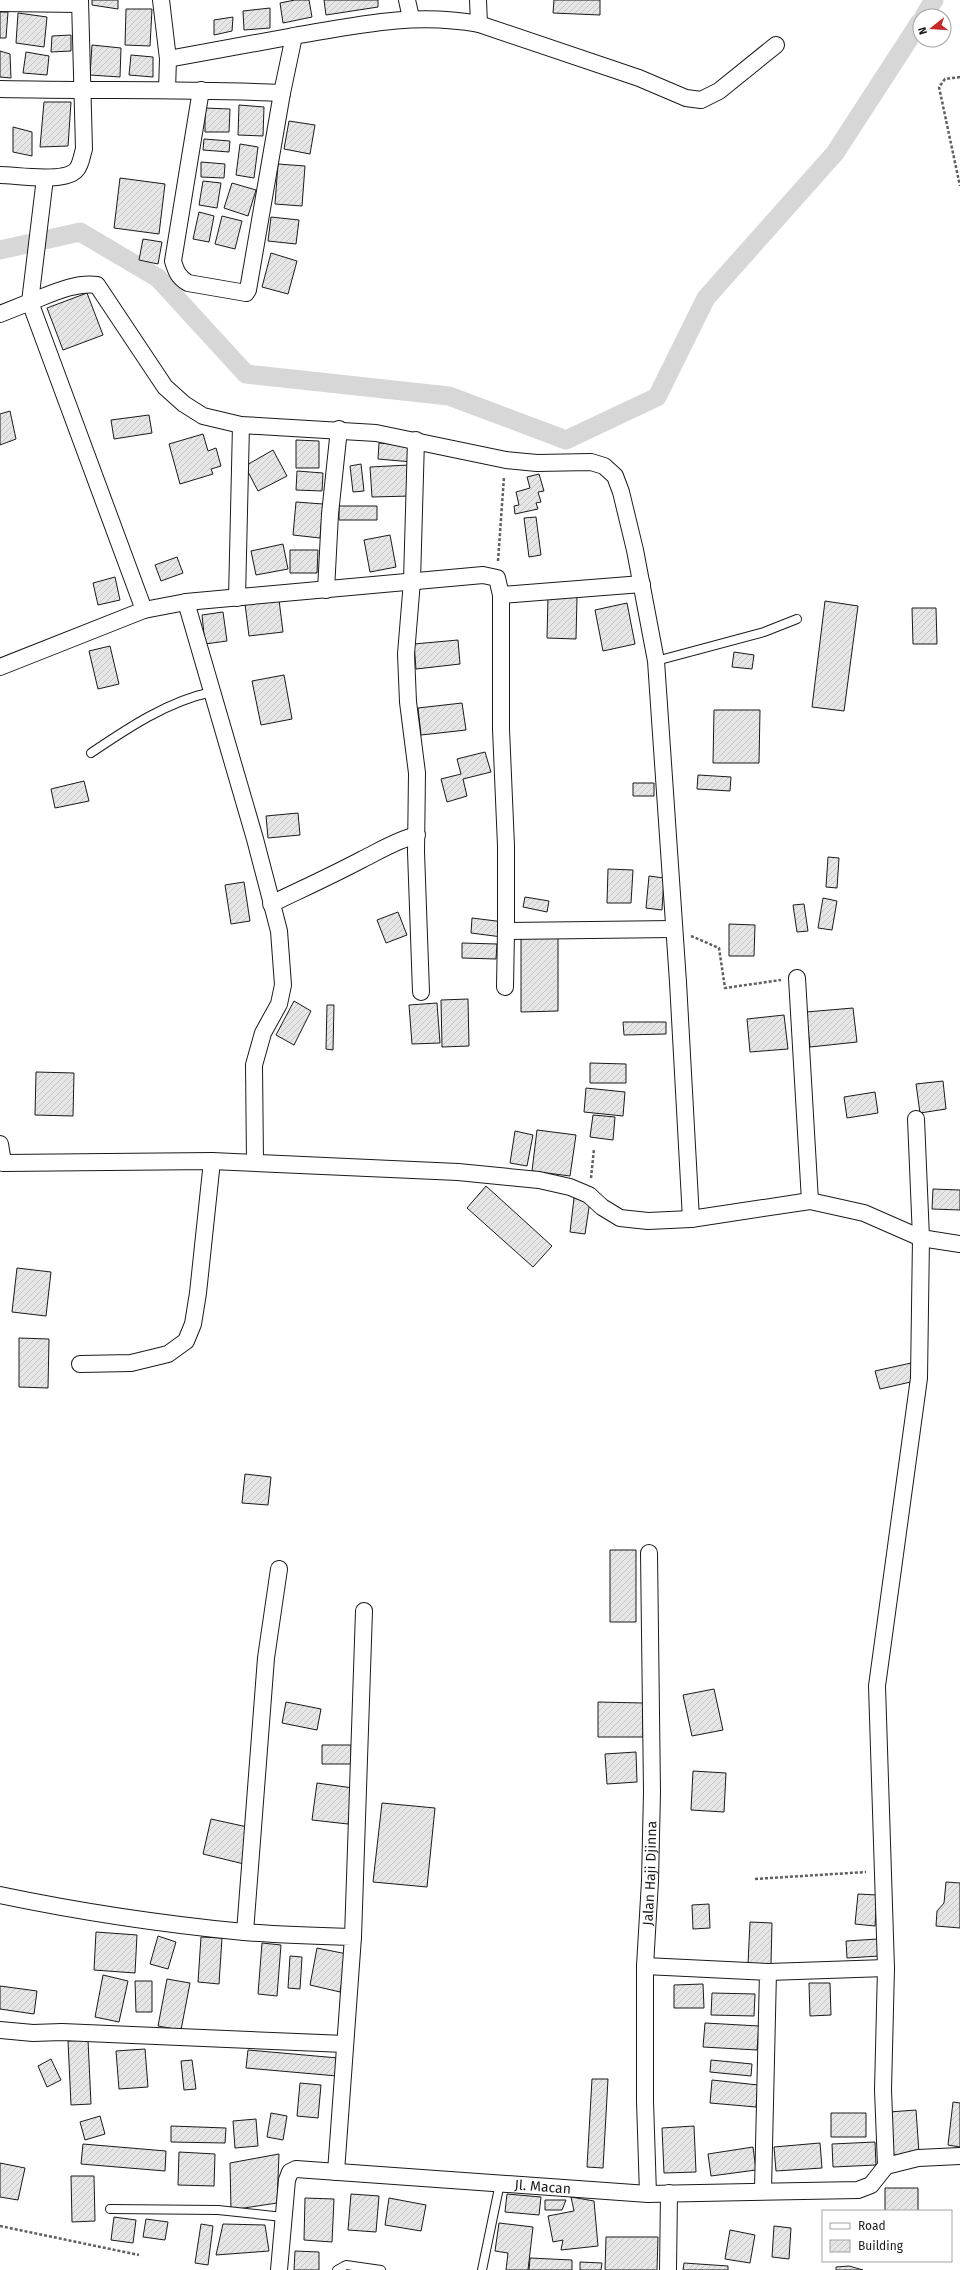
<svg xmlns="http://www.w3.org/2000/svg" width="960" height="2270" font-family="'Fira Sans',sans-serif">
	<style>
		.lines { fill: none; stroke-linecap: round; stroke-linejoin: round }
		.canal { stroke: #d7d7d7; stroke-width: 19 }
		.building { fill: url(#building-hatch); stroke: #1a1a1a }
		.lane-casing { stroke: #1a1a1a; stroke-width: 10 }
		.street-casing { stroke: #1a1a1a; stroke-width: 18 }
		.path { stroke: #5f5f5f; stroke-width: 2.5; stroke-dasharray: 3 2; stroke-linecap: butt }
		.lane { stroke: #fff; stroke-width: 8 }
		.street { stroke: #fff; stroke-width: 16 }
		.labels { text-anchor: middle; stroke-width: 3; stroke-linejoin: round; paint-order: stroke }
		.street-label { font-size: 14px; fill: #1a1a1a; stroke: #fff }
	</style>
	<defs>
		<pattern id="building-hatch" width="6" height="6" patternUnits="userSpaceOnUse"><rect width="6" height="6" fill="#e6e6e6"/><path d="M-1 1l2-2M0 6l6-6M5 7l2-2" fill="none" stroke="#c5c5c5"/></pattern>
	</defs>
	<rect width="100%" height="100%" fill="#fff"/>
	<g class="lines">
		<path class="canal" d="M924 16 934 0
			M0 250 80 232 158 278 246 374 449 396 566 440 657 397 706 298 835 153 920 22"/>
	</g>
	<path class="building" d="M92 0H118V9L92 5Z
		M295 0H309L312 17 283 23 280 3Z
		M324 0H378V7L326 15Z
		M554 0H600V15L553 13Z
		M270 8V28L244 30 243 11Z
		M126 9H152L150 46 125 45Z
		M0 12H8L6 38H0Z
		M18 13 47 17 44 47 16 43Z
		M233 17 232 31 214 35V20Z
		M71 35V51L51 52 52 36Z
		M92 45 121 48 120 77 90 75Z
		M0 51 10 54 11 78 0 77Z
		M26 52 49 56 47 75 23 73Z
		M131 55 153 57V77L129 75Z
		M44 102H71L68 146 40 147Z
		M239 105 264 107 263 136 238 135Z
		M205 108 230 109 229 132H205Z
		M289 121 315 125 310 154 284 149Z
		M13 127 32 132V156L13 152Z
		M204 139 230 141 229 152 203 150Z
		M240 144 258 147 254 178 236 175Z
		M201 162 225 164 224 178 201 177Z
		M278 164 305 166 302 206 275 204Z
		M120 178 165 184 159 234 114 228Z
		M203 181 221 183 217 208 199 205Z
		M232 183 256 190 248 216 224 208Z
		M199 212 214 216 209 242 193 239Z
		M222 216 242 221 235 249 215 244Z
		M271 217 299 220 296 244 268 241Z
		M143 239 162 242 158 264 139 260Z
		M271 253 297 261 288 294 262 287Z
		M87 293 103 335 63 350 47 308Z
		M10 411 16 439 0 445V414Z
		M149 415 152 433 114 439 111 420Z
		M203 434 208 451 216 448 221 466 211 469 213 474 180 484 169 444Z
		M296 440 319 441V468H296Z
		M379 443 413 446 412 462 378 459Z
		M273 450 287 476 258 491 245 466Z
		M361 464 364 491 353 492 350 466Z
		M409 465 411 496 372 497 370 467Z
		M297 471 323 473 322 491 296 490Z
		M539 474 544 491 538 492 541 502 536 503 538 509 515 514 514 506 519 505 516 492 530 488 527 477Z
		M296 502 323 504 320 538 293 535Z
		M339 506H377V520H339Z
		M536 517 541 555 529 557 524 518Z
		M390 535 396 567 370 572 364 540Z
		M283 544 288 569 256 575 251 551Z
		M290 550H318L317 573H290Z
		M177 557 183 573 161 581 155 565Z
		M115 577 120 600 98 605 93 583Z
		M548 596 577 597 576 639 547 638Z
		M279 600 283 632 249 636 245 604Z
		M825 601 858 606 844 711 812 707Z
		M627 603 635 644 603 651 595 610Z
		M912 608H936L937 644H913Z
		M223 612 227 641 205 644 202 615Z
		M458 640 460 664 416 669 414 644Z
		M110 646 119 684 98 689 89 651Z
		M734 652 754 655 752 669 732 667Z
		M284 675 292 719 261 725 252 681Z
		M462 703 466 730 421 735 418 708Z
		M714 710H760L759 763H713Z
		M485 752 491 772 463 779 467 796 447 802 441 779 461 774 457 759Z
		M698 775 731 777 730 791 697 789Z
		M84 781 89 801 55 808 51 789Z
		M633 783H654V796H633Z
		M298 813 300 835 268 838 266 816Z
		M828 857 839 858 837 888 826 887Z
		M608 869 633 870 631 903H607Z
		M649 876 664 878 662 910 646 908Z
		M244 882 250 921 231 924 225 885Z
		M525 897 549 901 547 912 523 907Z
		M823 898 837 901 832 930 818 928Z
		M804 904 808 931 797 932 793 905Z
		M398 912 407 935 386 943 377 920Z
		M472 918 504 922 502 937 471 933Z
		M729 924 755 925 754 956H729Z
		M521 934H558V1011L521 1012Z
		M462 943 497 944 496 959 462 958Z
		M468 999 469 1046 442 1047 441 1000Z
		M294 1001 311 1011 294 1045 276 1035Z
		M437 1003 440 1043 412 1044 409 1005Z
		M327 1005H334L333 1050 326 1049Z
		M853 1008 857 1042 810 1047 806 1012Z
		M784 1015 788 1049 750 1052 747 1019Z
		M623 1022H666V1034L624 1035Z
		M590 1063 626 1064V1083H590Z
		M36 1072 74 1073 73 1116 35 1115Z
		M943 1081 946 1109 920 1113 916 1084Z
		M586 1088 625 1092 623 1116 584 1112Z
		M875 1092 878 1113 847 1118 844 1097Z
		M593 1115 615 1117 613 1140 590 1137Z
		M537 1130 576 1135 570 1176 532 1171Z
		M515 1131 533 1135 527 1166 510 1163Z
		M486 1186 552 1246 533 1267 467 1208Z
		M933 1189 960 1190V1210L932 1209Z
		M574 1198 590 1201 585 1234 570 1232Z
		M17 1268 51 1272 46 1316 12 1312Z
		M19 1338 49 1339 48 1388 19 1387Z
		M911 1363 915 1381 880 1389 875 1371Z
		M245 1474 271 1477 268 1505 242 1503Z
		M610 1550H636V1622H610Z
		M714 1689 723 1730 692 1736 683 1695Z
		M286 1702 321 1709 317 1730 282 1723Z
		M598 1702 643 1703V1737H598Z
		M322 1745H351V1764H322Z
		M636 1752 637 1782 607 1784 605 1754Z
		M693 1771 726 1773 724 1812 691 1810Z
		M317 1783 353 1788 348 1824 312 1820Z
		M382 1803 435 1808 427 1887 373 1882Z
		M211 1819 252 1828 244 1864 203 1854Z
		M946 1882 960 1883V1928L936 1926 937 1911 944 1903Z
		M858 1894 877 1895 875 1926 855 1924Z
		M709 1904 710 1928 693 1929 692 1905Z
		M750 1922 772 1923 771 1964H748Z
		M96 1932 137 1935 135 1973 94 1970Z
		M158 1936 176 1942 168 1969 150 1964Z
		M201 1937 222 1938 219 1984 198 1982Z
		M878 1939 879 1956 847 1958 846 1941Z
		M262 1943 281 1945 277 1996 258 1994Z
		M317 1948 347 1954 340 1992 310 1985Z
		M290 1956 302 1957 300 1989 288 1988Z
		M103 1975 128 1981 119 2022 95 2017Z
		M167 1979 190 1983 181 2030 158 2026Z
		M135 1981H152V2012H136Z
		M809 1983H830L831 2015 810 2016Z
		M703 1984 704 2008H674V1985Z
		M0 1986 37 1991 34 2014 0 2009Z
		M712 1993 755 1994 754 2016 711 2015Z
		M705 2023 759 2026 757 2050 703 2047Z
		M88 2040 91 2104 71 2105 68 2041Z
		M145 2049 148 2087 119 2089 116 2051Z
		M248 2050 338 2058 337 2076 246 2068Z
		M51 2059 61 2080 47 2087 38 2066Z
		M192 2060 196 2089 184 2090 181 2061Z
		M711 2060 752 2064 751 2076 710 2072Z
		M592 2079H608L603 2168 587 2167Z
		M712 2080 758 2085 756 2107 710 2103Z
		M300 2083 321 2085 318 2118 297 2116Z
		M953 2102 960 2103V2147L948 2145Z
		M916 2110 919 2153 892 2155 889 2112Z
		M271 2113 287 2116 283 2140 267 2137Z
		M831 2113H866V2137H831Z
		M100 2116 105 2134 85 2140 80 2122Z
		M256 2119 258 2146 235 2148 233 2121Z
		M171 2126 226 2128 225 2143 171 2142Z
		M694 2126 696 2172 664 2173 662 2128Z
		M875 2142 876 2165 833 2167 832 2144Z
		M820 2143 822 2168 776 2171 774 2147Z
		M83 2144 166 2151 165 2171 81 2164Z
		M753 2147 756 2170 711 2176 708 2154Z
		M179 2152 215 2154 214 2186 178 2185Z
		M279 2154 277 2203 231 2210 230 2163Z
		M0 2163 25 2168 18 2200 0 2197Z
		M71 2176H94L95 2221 72 2222Z
		M885 2188H918V2211H885Z
		M351 2194 379 2196 376 2232 348 2230Z
		M507 2194 541 2197 539 2215 505 2212Z
		M571 2197 594 2201 598 2246 561 2250 563 2240 553 2242 548 2216 574 2211Z
		M305 2198 334 2199 332 2242 304 2240Z
		M389 2198 426 2205 421 2231 385 2225Z
		M545 2200H566L562 2210H545Z
		M114 2217 136 2220 133 2243 111 2240Z
		M146 2219 168 2222 165 2240 143 2237Z
		M499 2223 533 2227 528 2270H506L508 2253 495 2251Z
		M201 2224 213 2226 208 2265 195 2263Z
		M223 2224 265 2225 269 2251 216 2255Z
		M774 2226 791 2228 789 2259 772 2257Z
		M730 2230 755 2235 750 2263 725 2259Z
		M606 2237H658L657 2270H605Z
		M295 2251 319 2252V2270H294Z
		M530 2258 572 2260V2270H529Z
		M580 2262 602 2263 601 2270H580Z
		M684 2263 728 2266V2270H683Z
		M849 2266 863 2270H836V2267Z"/>
	<g class="lines">
		<defs>
			<path id="lane" d="M656 661 764 632 797 619
				M91 753C128 728 168 701 212 692
				M110 2209 218 2210 283 2217
				M337 2270 346 2265 381 2270
				M482 2270 500 2183"/>
			<g id="street">
				<path d="M161 0 168 59 167 90"/>
				<path d="M407 0 411 18"/>
				<path d="M0 3 80 4"/>
				<path d="M479 24 639 78 686 98 701 100 719 91 776 45"/>
				<path d="M168 59 294 36"/>
				<path d="M0 89C94 91 188 89 282 93"/>
				<path d="M201 90 173 261C176 271 178 277 188 283L246 293 248 290 282 93 294 36C358 25 414 12 479 24L478 0"/>
				<path d="M0 175C17 175 66 184 77 169 81 164 82 155 84 149L80 0"/>
				<path d="M45 178 30 302C51 294 74 282 97 285L165 387 184 404 203 416 241 425 376 433 506 460 537 463 591 462 604 466 615 476 621 492 635 550 656 661 678 982 691 1219 810 1201 864 1213 921 1238 960 1244"/>
				<path d="M0 314 30 302 144 610 0 667"/>
				<path d="M416 440 412 581 406 654 408 702 417 773 416 852 421 992"/>
				<path d="M326 590 330 514 339 429"/>
				<path d="M501 595 642 584"/>
				<path d="M237 598 241 425"/>
				<path d="M186 602 483 575 497 578 501 595V729L506 846V931L674 929"/>
				<path d="M144 610 186 602 255 839 279 931 283 985 279 1004 263 1033 254 1065 255 1162"/>
				<path d="M271 904C302 889 333 875 363 859 381 850 397 840 417 835"/>
				<path d="M797 978 810 1201"/>
				<path d="M505 987 506 931"/>
				<path d="M0 1144 3 1163 212 1161 458 1172 539 1180 570 1187 589 1195 602 1207 620 1218 648 1221 691 1219"/>
				<path d="M80 1364 131 1363 168 1354 186 1341 193 1324 198 1293 212 1161"/>
				<path d="M0 1895C81 1912 162 1924 244 1932 280 1935 317 1936 353 1937L336 2172"/>
				<path d="M245 1932 266 1658 279 1569"/>
				<path d="M353 1937 364 1611"/>
				<path d="M645 1966 768 1972 763 2190"/>
				<path d="M768 1972 886 1968"/>
				<path d="M0 2030 33 2033 62 2032 345 2044"/>
				<path d="M886 2166 883 2090 886 1968 877 1686 919 1378 921 1238 916 1119"/>
				<path d="M886 2166 918 2158 960 2156"/>
				<path id="s1" d="M648 2194 645 2101V1966L650 1881 652 1792 649 1553"/>
				<path id="s2" d="M279 2270 287 2180 290 2172 296 2169 648 2194 858 2190 871 2185 886 2166"/>
				<path d="M668 2270 669 2193"/>
			</g>
		</defs>
		<use href="#lane" class="lane-casing"/>
		<use href="#street" class="street-casing"/>
		<path class="path" d="M960 77 945 79 939 87 960 186
			M498 561 504 477
			M691 936 719 948 725 988 781 980
			M591 1178 594 1149
			M755 1879 866 1872
			M0 2226 139 2255"/>
		<use href="#lane" class="lane"/>
		<use href="#street" class="street"/>
	</g>
	<g class="labels">
		<g class="street-label">
			<text dy="5" stroke="none"><textPath href="#s1" startOffset="321">Jalan Haji Djinna</textPath></text>
			<text dy="5" stroke="none"><textPath href="#s2" startOffset="353">Jl. Macan</textPath></text>
		</g>
	</g>
	<rect x="822" y="2210" width="130" height="52" fill="#ffffff" stroke="#a3a3a3"/>
	<rect x="830" y="2223" width="20" height="6" fill="#ffffff" stroke="#a3a3a3"/>
	<text x="858" y="2230" font-size="12" fill="#1a1a1a">Road</text>
	<rect x="830" y="2240" width="20" height="12" fill="url(#building-hatch)" stroke="#a3a3a3"/>
	<text x="858" y="2250" font-size="12" fill="#1a1a1a">Building</text>
	<g transform="translate(932 28) rotate(253)"><circle r="19" fill="#ffffff" stroke="#a3a3a3"/>
	<path d="M0-3L7 15L0 10L-7 15Z" fill="#c62828"/>
	<text y="-6" font-size="11" font-weight="bold" text-anchor="middle" fill="#1a1a1a">N</text>
	</g>
</svg>
